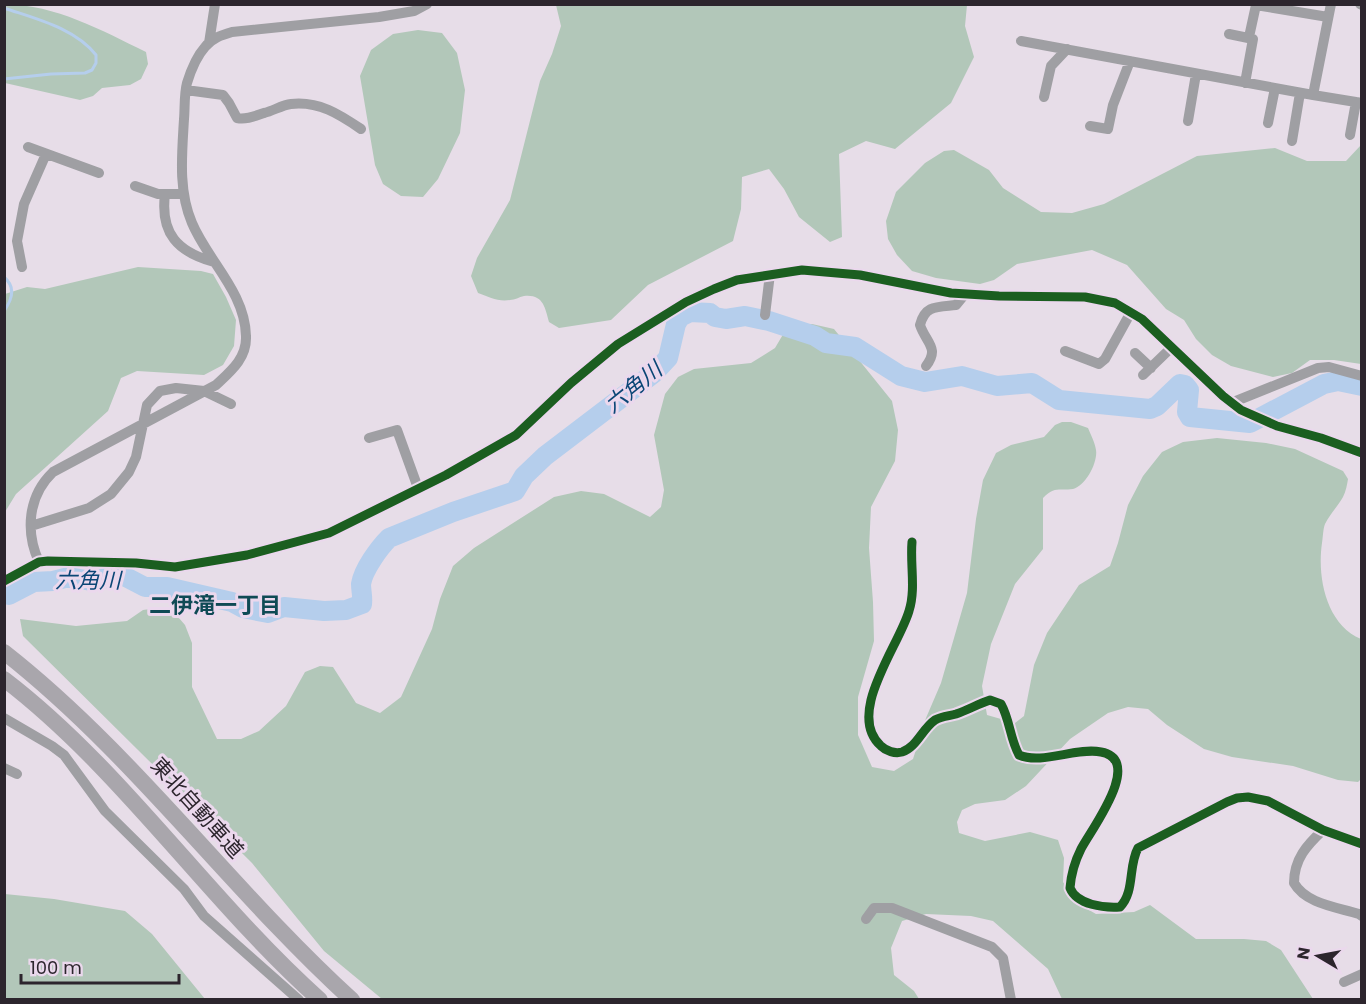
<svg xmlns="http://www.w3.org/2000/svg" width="1366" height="1004" font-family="Poppins,'Noto Sans JP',sans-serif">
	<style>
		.forest { fill: #b2c7b9 }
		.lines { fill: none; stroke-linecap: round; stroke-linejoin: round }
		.stream { stroke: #b5ceec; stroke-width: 3 }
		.river { stroke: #b5ceec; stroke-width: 20 }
		.minor { stroke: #9f9fa3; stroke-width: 10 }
		.highway { stroke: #a9a6ac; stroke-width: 16 }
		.cycleway-casing { stroke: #ebd8ed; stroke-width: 13 }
		.cycleway { stroke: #1b5e20; stroke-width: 9 }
		.labels { text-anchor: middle; stroke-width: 6; stroke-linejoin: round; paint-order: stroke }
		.street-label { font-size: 21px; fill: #2c252d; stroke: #ebd8ed }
		.water-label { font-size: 22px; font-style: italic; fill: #0b4676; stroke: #ebd8ed }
		.neighbourhood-label { font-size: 22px; font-weight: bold; fill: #0f4a55; stroke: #ebd8ed }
	</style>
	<rect width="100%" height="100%" fill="#e7dde8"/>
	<path class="forest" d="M5 4C56 5 101 30 146 52L148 64 141 79 130 85 102 88 93 96 80 100 5 83Z
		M556 5H967L965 26 974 57 951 103 895 149 866 141 839 154 842 237 830 242 799 217 784 189 769 169 742 177 741 209 733 241 648 285 611 320 559 328 549 322C545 307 543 294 524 296 519 297 515 300 510 300 498 302 489 297 478 293L471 276 477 258 510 200 540 81 552 54 561 26Z
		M418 30 442 33 457 53 465 90 460 133 438 179 423 197 401 196 383 184 375 165 360 76 371 50 393 34Z
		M1361 145V364L1334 360H1310L1292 373 1273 377 1231 366 1212 355 1196 339 1184 320 1166 309 1127 265 1092 250 1017 264 994 280 980 284 936 278 912 271 897 255 888 239 886 221 896 192 925 163 944 151 954 150 989 170 1003 188 1041 212 1072 213 1104 204 1197 156 1275 148 1307 161H1346Z
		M138 267 201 271 213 274 226 297 236 320 234 346 223 365 204 375 137 371 121 378 108 411 16 494 5 512V294L27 287 45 289Z
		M812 324 834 329 892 401 898 430 895 461 871 507 869 548 873 602 874 641 858 697V735L872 767 894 771 913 759 926 718 941 683 967 593 976 519 983 480 996 453 1011 445 1044 437 1055 425 1062 422H1071L1088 428C1091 435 1095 443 1096 450 1098 462 1086 486 1073 489 1058 491 1055 486 1043 498V549L1015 584 991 644 982 686 987 715 1015 723 1024 716 1034 665 1047 633 1079 585 1110 566 1118 543 1128 505 1143 476 1162 452 1183 442 1217 438 1266 443 1295 449 1343 471 1348 479C1347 485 1346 491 1343 497 1338 506 1330 514 1325 524 1323 529 1323 537 1322 543 1317 577 1326 624 1361 639V779L1358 782 1338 780 1293 766 1232 757 1204 749 1167 725 1148 709 1128 707 1108 713 1070 739 1026 786 1005 800 975 804 962 810 957 822 959 833 985 841 1030 832 1058 840 1064 858 1063 882 1075 902 1096 914 1134 912 1150 905 1196 939H1244L1266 941 1281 950 1313 999H1062L1048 969 993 921 971 916 926 914 902 921 891 948 894 975 914 991 919 999H382L324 951 252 863 23 636 20 619 76 626 127 621 143 610 158 608 172 610 185 625 192 643V687L217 739H241L259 731 286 706 305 672 320 666 333 667 356 703 380 713 401 697 432 629 440 599 453 566 474 548 554 497 581 491 604 494 650 517 661 507 664 490 654 435 665 394 678 377 694 369 751 363 775 348 788 326Z
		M5 894 54 899 125 911 152 934 205 999H5Z"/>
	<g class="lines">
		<path class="stream" d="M4 8C36 19 75 28 96 55V63L92 70 85 73 51 74 4 79
			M4 277C16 287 12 300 4 311"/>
		<path class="river" d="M9 595 34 582 53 581 69 577 91 581 122 575 145 587H167L232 602 243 608 268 613 284 607 324 611 346 610 362 604C363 597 361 591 361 584 363 570 379 548 389 538L453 512 515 491 524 476 545 456 654 373 668 358 676 324 680 317 690 312 710 313 715 317 726 319 745 316 769 321 815 336 826 343 855 347 901 376 925 382 962 376 997 386 1032 383 1059 400 1150 409 1157 406 1180 384 1185 385 1189 390 1187 412 1190 417 1250 423 1324 384 1338 381 1362 386"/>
		<path class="minor" d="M1331 4 1313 95 1362 103
			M1360 4 1362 5
			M1229 34 1253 39 1245 83
			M1249 37 1256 5 1328 17
			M1021 41 1313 95
			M209 43 215 4
			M186 90 223 95 229 103 237 118C246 120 255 116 264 113 273 111 282 105 291 104 319 101 339 114 361 129
			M1044 97 1051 66 1067 49
			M1188 121 1196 74
			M1268 123 1275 88
			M1090 126 1108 129 1113 105 1130 61
			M1350 135 1356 102
			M1292 141 1300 93
			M28 147 99 173
			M135 186 158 194H184
			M165 194C160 234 178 252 214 262
			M22 267 17 241 24 204 46 154
			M765 315 770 274
			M1065 351 1099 364 1105 359 1131 312
			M1135 353 1151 368
			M926 366C940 348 926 343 920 325 925 305 937 307 956 305L965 294
			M1143 375 1172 347
			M1231 403 1318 368 1329 367 1362 376
			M369 438 397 430 418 488
			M31 526 89 508 111 494 129 472 136 457 147 405 160 391 176 388 204 391 231 404
			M912 542C910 565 916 589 909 611 899 646 845 714 881 746 886 751 895 754 902 752 917 747 922 729 935 720 942 716 949 716 956 714 968 710 978 704 990 700L1001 704C1010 720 1010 739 1019 755 1042 765 1076 747 1101 752 1145 760 1090 831 1081 849 1075 861 1071 875 1070 888 1077 905 1104 908 1120 907 1135 892 1128 866 1138 848L1227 802 1237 798 1248 797 1268 801 1323 830 1362 844
			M39 562C25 531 28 496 53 472L216 385C231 371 247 358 246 336 245 292 208 261 192 223 178 190 182 154 184 119 185 108 184 94 187 83 191 70 196 57 205 47 212 38 222 35 232 32L379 17 414 11 427 4
			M4 581 39 562 48 561 136 563 175 567 247 555 329 533 446 475 516 435 571 383 618 344 686 302 714 289 737 280 802 270 860 275 951 293 999 296 1085 297 1115 303 1142 319 1223 396 1241 410 1277 426 1321 438 1362 453
			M4 718 52 746 64 755 105 811 184 889 204 916 299 1000
			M4 768 17 774
			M1323 830C1307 845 1294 859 1294 883 1306 904 1337 907 1359 914L1362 916
			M866 919 874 908H892L992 947 1003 958 1011 1000
			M1344 982 1362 974"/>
		<path class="highway" d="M4 652C134 754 230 889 352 1000
			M4 679C123 770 208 900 320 1000"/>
		<defs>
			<path id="cycleway" d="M912 542C910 565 916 589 909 611 899 646 845 714 881 746 886 751 895 754 902 752 917 747 922 729 935 720 942 716 949 716 956 714 968 710 978 704 990 700L1001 704C1010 720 1010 739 1019 755 1042 765 1076 747 1101 752 1145 760 1090 831 1081 849 1075 861 1071 875 1070 888 1077 905 1104 908 1120 907 1135 892 1128 866 1138 848L1227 802 1237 798 1248 797 1268 801 1323 830 1362 844
				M4 581 39 562 48 561 136 563 175 567 247 555 329 533 446 475 516 435 571 383 618 344 686 302 714 289 737 280 802 270 860 275 951 293 999 296 1085 297 1115 303 1142 319 1223 396 1241 410 1277 426 1321 438 1362 453"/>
		</defs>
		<use href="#cycleway" class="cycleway-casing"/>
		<use href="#cycleway" class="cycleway"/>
	</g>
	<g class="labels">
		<g class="street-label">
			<text transform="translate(197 808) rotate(48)" y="7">東北自動車道</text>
		</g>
		<g class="water-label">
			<text transform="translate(633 387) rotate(-39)" y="8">六角川</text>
			<text x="88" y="588">六角川</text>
		</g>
		<g class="neighbourhood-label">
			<text x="215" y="613">二伊滝一丁目</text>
		</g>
	</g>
	<rect width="1366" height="1004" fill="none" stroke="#2c252d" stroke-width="12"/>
	<g transform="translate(1318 956) rotate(280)" stroke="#ebd8ed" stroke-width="4.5" paint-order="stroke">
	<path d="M0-4.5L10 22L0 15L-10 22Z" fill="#2c252d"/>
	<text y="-9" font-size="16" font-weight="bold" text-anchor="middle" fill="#2c252d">N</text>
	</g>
	<path d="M21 974v9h158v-9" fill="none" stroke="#2c252d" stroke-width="3"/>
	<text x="30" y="974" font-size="18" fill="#2c252d" stroke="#ebd8ed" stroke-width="4.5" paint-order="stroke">100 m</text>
</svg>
